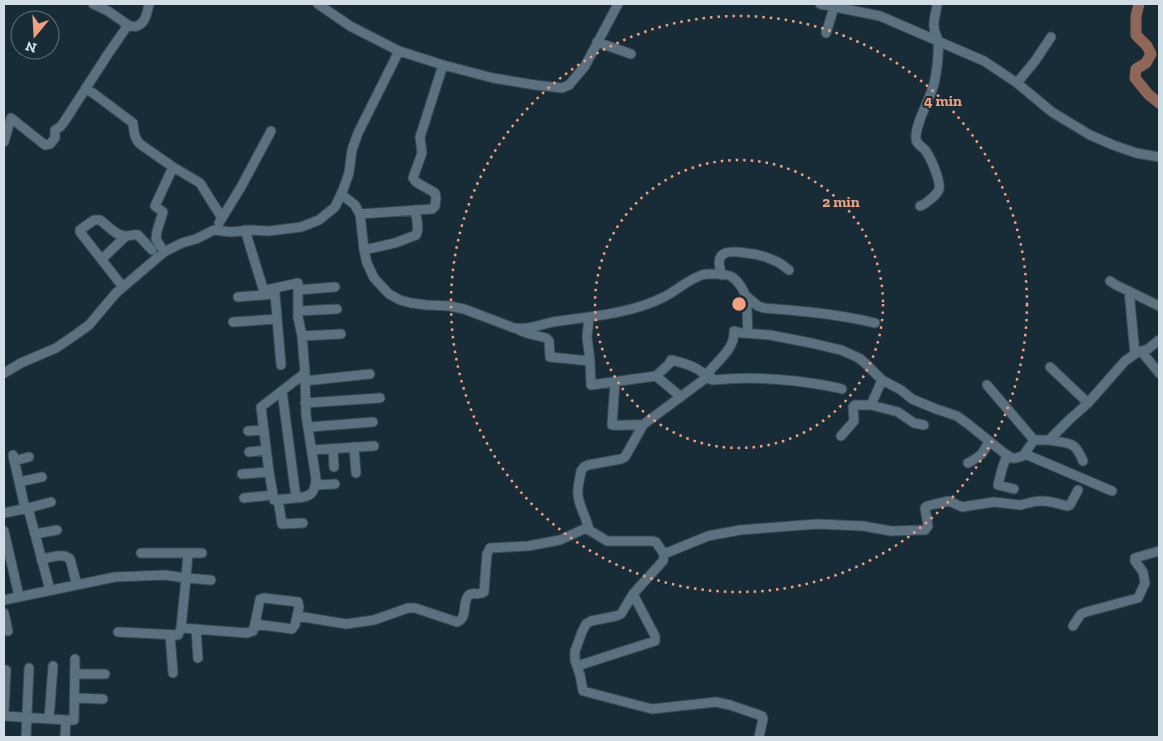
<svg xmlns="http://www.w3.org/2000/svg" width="1163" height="741" font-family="'Zilla Slab',serif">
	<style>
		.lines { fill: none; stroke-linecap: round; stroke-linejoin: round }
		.river { stroke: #8f6657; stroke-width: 11 }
		.minor-casing { stroke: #394953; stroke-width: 11 }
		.minor { stroke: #5b717f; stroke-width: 9 }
		.ring { fill: none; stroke: #f2a080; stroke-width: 2.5; stroke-dasharray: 2.5 5 }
		.centre { fill: #f2a080; stroke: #182c38; stroke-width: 2.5 }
		.ring-label { font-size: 15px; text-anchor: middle; font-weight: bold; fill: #f2a080; stroke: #182c38; stroke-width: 4; stroke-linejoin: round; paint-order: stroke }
	</style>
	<rect width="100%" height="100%" fill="#182c38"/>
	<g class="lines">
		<path class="river" d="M1139 4 1136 16V35L1147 46 1151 54 1146 63 1136 69 1135 78 1148 94 1159 103"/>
		<defs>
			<path id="minor" d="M93 4 108 11 128 25
				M318 4 350 26 399 51 443 65 493 78 535 85 562 88 569 85 585 66 618 4
				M820 4 880 16 984 61 1017 83 1052 112 1090 135 1113 145 1136 153 1159 157
				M826 33 832 14 833 6
				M597 42 631 54
				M1017 83 1035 61 1051 37
				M85 89 93 93 133 123C134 131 134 138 140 144L173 167 200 183 222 218
				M4 142 11 118 45 145 50 144 55 138V130L60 127 64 122 108 54 128 25C130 26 135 27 137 26 146 23 147 12 149 4
				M341 194 355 205 358 211 360 214 364 250 367 263 374 278 389 294 400 300 411 303 427 305 449 306 464 309 514 328C533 330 542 323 559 321 596 316 633 313 666 296 677 290 691 278 702 275 707 273 728 274 732 277 737 280 744 290 745 295 748 304 747 323 748 333
				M920 206C925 205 928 201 932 198 935 195 938 193 939 189 941 181 930 156 925 150 921 145 916 145 916 138 915 124 930 99 934 84 937 70 939 55 938 41 937 36 934 32 934 26 933 19 937 11 937 4
				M360 214 432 209 435 206 436 198 435 193 416 182 413 178 422 153 420 137 443 65
				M219 223 241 187 271 131
				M245 230 265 295
				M364 250 395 243 416 235C420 228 416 218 415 210
				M164 252 156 239 157 231 163 212 155 206 173 167
				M102 259 126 236
				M722 275C713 251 727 250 746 253 755 254 765 256 773 260 779 262 784 266 789 270
				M1110 281 1116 285 1159 306
				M123 287 80 232V230L94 220H100C107 225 116 236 125 236 130 236 133 234 138 235L152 250
				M266 290 298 283V317L302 336
				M298 290 335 287
				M1129 291 1135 354
				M745 295 758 306 764 308C802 311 838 314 875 323
				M238 297 275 294 281 365
				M298 311 337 309
				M589 318 587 337 590 361
				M233 322 277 319
				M519 330 530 334 546 338 549 341 550 357 590 361 591 385 656 376 669 364 671 360C681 362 703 368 706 378
				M1141 351 1148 349 1159 340
				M1050 367 1088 403
				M4 373 21 363 56 348 78 333 89 325 116 293 164 252 182 243 196 239 214 230 231 232 251 230 269 231 301 227 319 220 335 207 343 190 349 173 352 150 358 133 399 51
				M656 376 681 397
				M713 380C741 377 768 378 795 381 811 383 827 385 842 389
				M304 381 370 374
				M615 382 612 425C622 426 632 424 643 425
				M987 385 1034 440H1049L1069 420 1088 403 1125 361 1135 354 1141 351 1159 373
				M282 391 296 498C310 497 315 494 316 479L306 415 305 373
				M305 403 380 398
				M871 405 882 380
				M309 427 373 422
				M248 431 264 430
				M841 436 854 421 853 407 855 405H871L898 412 914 423 924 425
				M1049 440C1070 444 1074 440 1083 461
				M354 447 356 473
				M333 449 334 467
				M312 450 374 446
				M249 452 266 450
				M1025 454 1112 491
				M13 455 25 508
				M1007 455 1002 469 998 485 1014 489
				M14 461 29 457
				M968 463C981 456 983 454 989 441
				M269 472 261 407 305 373 302 336 341 334
				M242 474 269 472 274 500 296 498
				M19 482 42 477
				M316 485 335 484
				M244 498 273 495
				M278 500 282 524 303 523
				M28 508 51 502
				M4 513 28 508 50 590
				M589 530 607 541H651L656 542 664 554 708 536 740 530 817 524 863 526 891 531 922 530H925L928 526 925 508 927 506 935 504 949 501 962 507 994 502 1020 505C1025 504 1028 503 1033 502 1044 499 1056 503 1067 506L1070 505 1078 490
				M4 531 19 596
				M35 534 57 530
				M141 553H202
				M188 553 186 578 211 580
				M41 559C50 558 63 552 70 559L77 585
				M633 594 655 636V641L577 666 580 675 583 691 652 709 716 702 730 705 762 716 763 719 759 737
				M4 600 115 577 165 575 186 578 181 628 247 633 253 631 255 624 292 629 295 625 297 616 346 624 374 620 408 608H415L457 622C468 618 462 604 468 596 472 591 478 596 484 592L487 554 490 548 528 546 560 540 584 529 589 530C587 518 579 507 578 495 577 487 580 479 581 471L584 467 588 465 621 459 625 457 643 425 648 421 706 378 713 380 708 373C718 360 735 349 734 331L742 333 770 335 811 343 841 350 859 358 866 364 882 380 901 390 912 399 936 409 957 416 968 424 1004 453 1012 458H1016L1023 456 1034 440
				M4 613 8 631
				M255 624 260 599 264 598 298 602 299 607 297 616
				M1073 626 1081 614 1086 612 1138 598 1145 583 1143 572 1135 561V558L1159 551
				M196 629 198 658
				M118 632 178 635 181 628
				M170 635 173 673
				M577 666 575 660V651L582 632 586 624 591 621 616 616 621 614 633 594 663 561 664 554
				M75 674H105
				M75 698 103 699
				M4 711 6 670
				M4 716 66 720
				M49 719 53 666
				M26 737 29 668
				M65 737 66 720H74L75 659"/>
		</defs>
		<use href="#minor" class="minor-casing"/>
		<use href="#minor" class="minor"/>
	</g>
	<g class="ring">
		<circle cx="739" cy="304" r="144"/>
		<circle cx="739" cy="304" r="288"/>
	</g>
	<circle cx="739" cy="304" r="8" class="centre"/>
	<g class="ring-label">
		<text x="943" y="106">4 min</text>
		<text x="841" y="207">2 min</text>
	</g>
	<rect width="1163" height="741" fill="none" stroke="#d2dee6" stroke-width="10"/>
	<g transform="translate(35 35) rotate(198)"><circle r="24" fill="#182c38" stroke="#62737e"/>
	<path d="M0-4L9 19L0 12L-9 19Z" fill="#f2a080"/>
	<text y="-8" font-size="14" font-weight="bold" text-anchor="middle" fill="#d2dee6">N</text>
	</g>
</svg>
